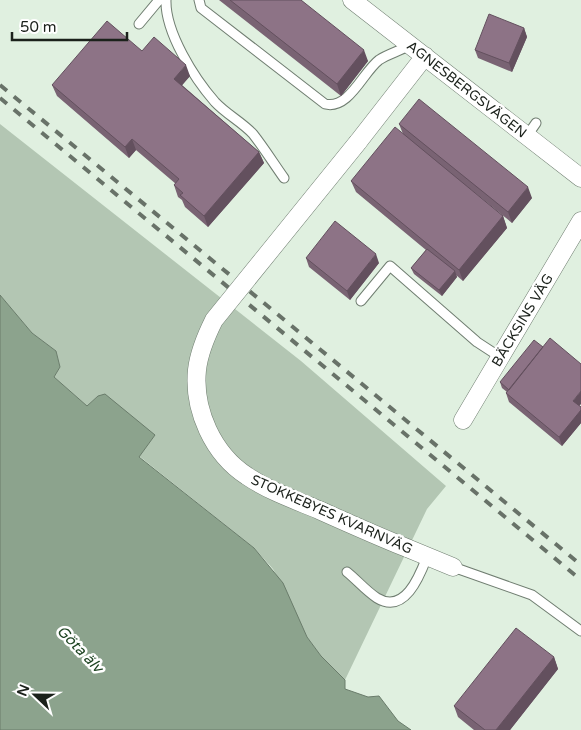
<svg xmlns="http://www.w3.org/2000/svg" width="581" height="730" font-family="'Varela Round',sans-serif">
	<style>
		.green { fill: #b3c6b3 }
		.water { fill: #8ca38d; stroke: #6a7c6b }
		.lines { fill: none; stroke-linecap: round; stroke-linejoin: round }
		.service-casing { stroke: #707e71; stroke-width: 11 }
		.minor-casing { stroke: #707e71; stroke-width: 19 }
		.service { stroke: #fff; stroke-width: 9 }
		.minor { stroke: #fff; stroke-width: 18 }
		.rail { stroke: #687268; stroke-width: 4; stroke-dasharray: 9 9; stroke-linecap: butt }
		.minor-bridge-casing { stroke: #707e71; stroke-width: 19; stroke-linecap: butt }
		.minor-bridge { stroke: #fff; stroke-width: 18 }
		.wall { fill: #796373 }
		.shaded-wall { fill: #63505e }
		.building { fill: #8d7386; stroke: #63505e }
		.labels { text-anchor: middle; stroke-width: 5; stroke-linejoin: round; paint-order: stroke }
		.street-label { font-size: 14px; fill: #1b211b; stroke: #fff }
		.water-label { font-size: 15px; font-style: italic; fill: #1f4523; stroke: #fff }
	</style>
	<rect width="100%" height="100%" fill="#e0f0e0"/>
	<path class="green" d="M0 124 301 361 446 486 427 509 345 680 321 656 307 637 273 569 254 548 139 456 154 436 98 396 87 406 54 377 60 367 56 351 32 333 0 295Z"/>
	<path class="water" d="M0 295 32 333 56 351 60 367 54 377 87 406 98 396 105 394 155 435 139 457 254 548 283 583 307 637 321 656 345 680V689L368 697 379 696 398 721 411 730H0Z"/>
	<g class="lines">
		<defs>
			<path id="service" d="M166 0C165 32 194 78 215 102 226 114 242 122 253 134 264 148 274 164 284 178
				M199 0 201 8 325 104C349 110 363 72 379 60 388 54 400 51 410 45
				M139 24 159 0
				M527 136 536 123
				M361 301 390 266 477 342 500 357
				M453 567 532 595 581 631
				M347 572C357 580 366 591 377 598 405 615 420 575 427 557"/>
			<path id="minor" d="M352 0 581 178
				M358 142 425 56
				M463 420 581 221
				M407 548 453 567"/>
		</defs>
		<use href="#service" class="service-casing"/>
		<use href="#minor" class="minor-casing"/>
		<use href="#service" class="service"/>
		<use href="#minor" class="minor"/>
		<path class="rail" d="M0 85 581 565
			M0 98 581 580"/>
		<defs>
			<path id="minor-bridge" d="M358 142 214 320C206 336 199 352 197 370 193 410 213 454 247 476 269 491 295 500 319 510 348 523 377 536 407 548"/>
		</defs>
		<use href="#minor-bridge" class="minor-bridge-casing"/>
		<use href="#minor-bridge" class="minor-bridge"/>
	</g>
	<path class="wall" d="M219 0H301L368 61 341 96Z
		M524 28 527 37 512 72 478 58 475 50Z
		M142 51 190 76 182 85 259 152 264 163 208 227 185 207 182 200 178 197 174 185 176 184 136 150 129 158 57 96 52 85Z
		M399 124 532 198 512 223 463 183 503 216 507 228 463 281 456 275 457 277 442 296 414 274 411 268 426 250 356 192 351 181 403 134Z
		M306 258 379 263 350 300 309 267Z
		M500 382 579 406 581 407V423L562 446 509 402 506 393 507 392 502 388Z
		M554 657 558 669 510 730H474L458 717 454 706Z"/>
	<path class="shaded-wall" d="M524 28 527 37 512 72 509 63Z
		M364 50 368 61 341 96 337 84Z
		M186 65 190 76 178 90 174 79Z
		M132 139 136 150 129 158 125 147Z
		M259 152 264 163 208 227 204 216Z
		M528 187 532 198 512 223 508 212Z
		M503 216 507 228 463 281 459 270Z
		M376 254 379 263 350 300 347 291Z
		M455 271 457 277 442 296 439 290Z
		M581 391V404L576 410 573 401Z
		M581 410V423L562 446 559 437Z
		M554 657 558 669 510 730H496Z"/>
	<path class="building" d="M230 0H301L364 50 337 84Z
		M489 14 524 28 509 63 475 50Z
		M107 21 142 51 154 37 186 65 174 79 259 152 204 216 180 195 183 193 174 185 179 179 132 139 125 147 52 85Z
		M419 99 528 187 508 212 399 124Z
		M395 127 503 216 459 270 351 181Z
		M335 221 376 254 347 291 306 258Z
		M427 249 455 271 439 290 411 268Z
		M550 338 581 364V391L573 401 581 407V410L559 437 506 393Z
		M534 340 543 347 509 390 500 382Z
		M516 628 554 657 496 730H485L454 706Z"/>
	<g class="labels">
		<g class="street-label">
			<text transform="translate(467 89) rotate(38)" y="5">AGNESBERGSVÄGEN</text>
			<text transform="translate(522 320) rotate(-59)" y="5">BÄCKSINS VÄG</text>
			<text transform="translate(332 514) rotate(24)" y="5">STOKKEBYES KVARNVÄG</text>
		</g>
		<g class="water-label">
			<text transform="translate(80 649) rotate(46)" y="5">Göta älv</text>
		</g>
	</g>
	<g transform="translate(35 695) rotate(292)" stroke="#ffffff" stroke-width="4" paint-order="stroke">
	<path d="M0-4L9 19L0 12L-9 19Z" fill="#1b211b"/>
	<text y="-8" font-size="14" font-weight="bold" text-anchor="middle" fill="#1b211b">N</text>
	</g>
	<path d="M12 32v8h115v-8" fill="none" stroke="#1b211b" stroke-width="2.5"/>
	<text x="20" y="32" font-size="15" fill="#1b211b" stroke="#ffffff" stroke-width="4" paint-order="stroke">50 m</text>
</svg>
